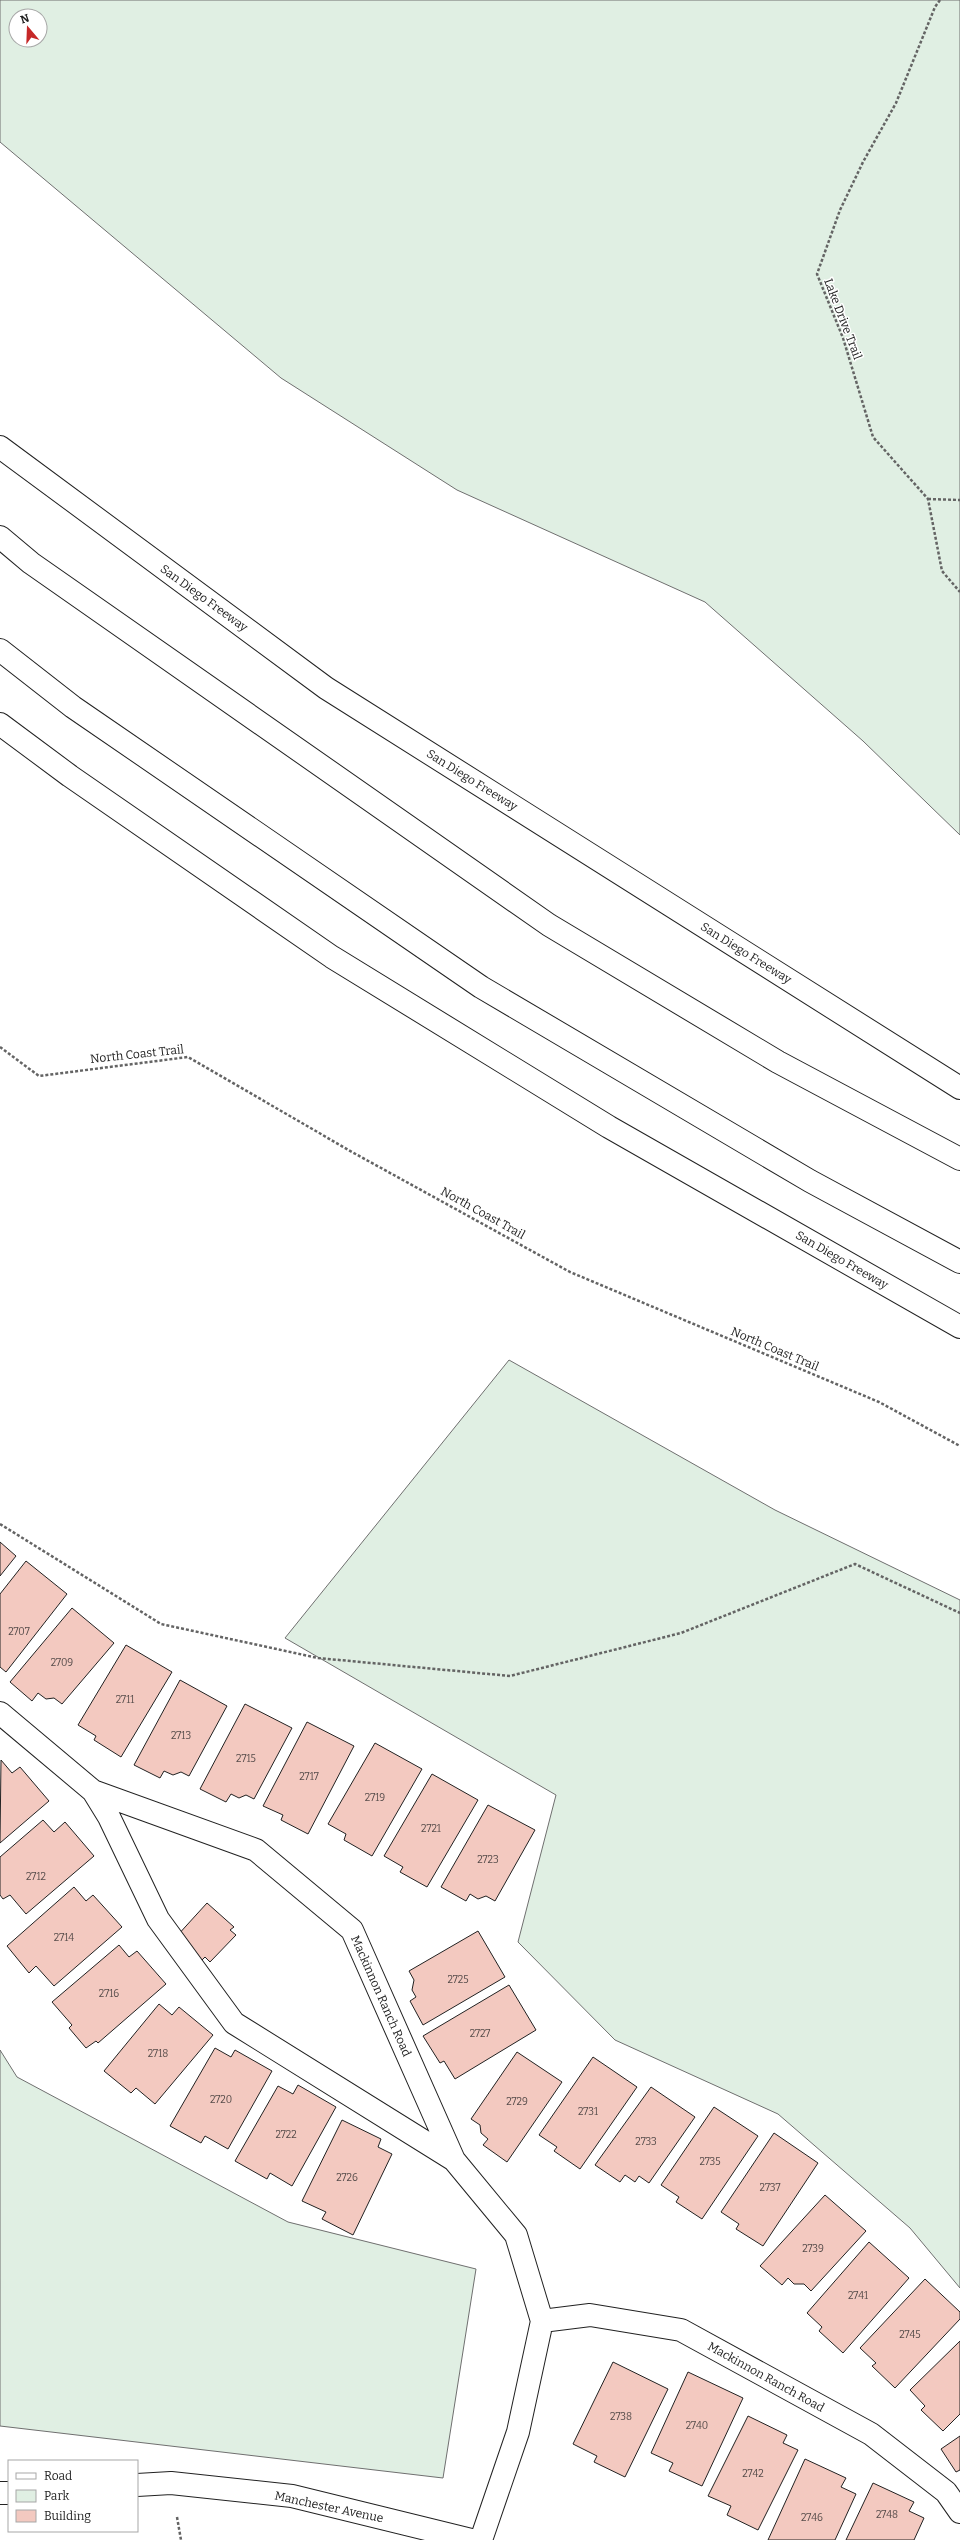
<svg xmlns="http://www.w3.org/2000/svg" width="960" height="2540" font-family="Bitter,serif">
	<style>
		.green { fill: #e0efe3; stroke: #6f6f6f; fill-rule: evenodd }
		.building { fill: #f3c9c0; stroke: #222 }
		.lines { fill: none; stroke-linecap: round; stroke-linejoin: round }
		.minor-casing { stroke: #222; stroke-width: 24 }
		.major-casing { stroke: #222; stroke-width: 24 }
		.highway-casing { stroke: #222; stroke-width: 24 }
		.path { stroke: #646464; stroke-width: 2.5; stroke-dasharray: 3 2; stroke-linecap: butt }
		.minor { stroke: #fff; stroke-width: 22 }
		.major { stroke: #fff; stroke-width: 22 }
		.highway { stroke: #fff; stroke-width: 22 }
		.labels { text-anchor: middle; stroke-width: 3; stroke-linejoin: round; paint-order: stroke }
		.number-label { font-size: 10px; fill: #564c4a }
		.street-label { font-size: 12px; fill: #222; stroke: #fff }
	</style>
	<rect width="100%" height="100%" fill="#fff"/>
	<path class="green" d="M0 0H960V835L863 741 705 602 457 490 281 378 0 142ZM16 16H40V40H16Z
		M509 1360 775 1510 960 1600V2288L910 2228 778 2114 615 2040 518 1942 556 1795 285 1638Z
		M0 2050 17 2077 288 2222 476 2269 443 2478 0 2426Z"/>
	<path class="building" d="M0 1542 16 1556 0 1576Z
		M26 1561 67 1594 6 1672 0 1667V1594Z
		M72 1608 114 1643 62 1704 54 1698 46 1699 38 1693 32 1701 10 1682Z
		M126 1645 172 1672 121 1757 94 1740 96 1736 78 1725Z
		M180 1680 227 1706 189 1776 181 1772 173 1775 164 1771 160 1778 134 1765Z
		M245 1704 292 1728 254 1799 246 1795 239 1798 231 1794 226 1802 200 1789Z
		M307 1722 354 1746 308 1834 281 1820 283 1815 263 1806Z
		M375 1743 422 1769 372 1856 344 1840 346 1834 328 1824Z
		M1 1760 12 1773 20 1767 49 1801 0 1843Z
		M432 1774 478 1800 427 1887 400 1872 403 1867 384 1856Z
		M488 1805 535 1830 495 1901 486 1896 478 1899 470 1894 466 1901 441 1887Z
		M43 1820 54 1832 65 1822 94 1856 26 1914 10 1895 3 1899 0 1895V1857Z
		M74 1887 86 1901 93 1895 122 1927 54 1986 36 1966 29 1973 7 1946Z
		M207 1903 234 1927 230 1930 236 1935 210 1962 205 1957 202 1960 176 1937Z
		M478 1931 505 1977 423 2025 410 2001 416 1997 412 1990 414 1980 409 1971Z
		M119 1945 129 1957 137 1951 166 1984 98 2043 96 2041 86 2048 69 2028 72 2025 52 2002Z
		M509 1985 536 2030 455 2079 444 2061 440 2063 423 2036Z
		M159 2004 172 2015 179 2007 213 2035 155 2104 136 2088 131 2093 104 2071Z
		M215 2048 231 2057 235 2050 272 2071 228 2149 205 2136 201 2143 170 2126Z
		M517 2052 562 2082 507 2162 483 2145 488 2139 481 2133 480 2125 471 2119Z
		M593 2057 637 2087 580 2169 554 2151 557 2147 539 2135Z
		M298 2085 336 2107 292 2186 270 2173 267 2179 235 2161 278 2086 293 2094Z
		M651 2087 695 2117 649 2183 639 2176 635 2182 625 2175 620 2182 595 2165Z
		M714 2107 758 2136 702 2219 676 2202 679 2197 661 2185Z
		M342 2120 381 2139 378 2147 392 2154 353 2235 322 2219 326 2212 302 2201Z
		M774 2133 818 2163 763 2246 736 2229 739 2224 721 2212Z
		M825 2195 866 2231 811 2291 804 2284H794L788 2278 782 2285 760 2266Z
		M869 2242 909 2278 843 2353 819 2331 822 2327 807 2313Z
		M925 2279 960 2312V2319L895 2388 872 2366 876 2363 860 2348Z
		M960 2341V2414L943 2431 921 2410 925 2406 910 2390Z
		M613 2362 668 2389 625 2477 594 2462 597 2456 573 2444Z
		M688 2372 743 2398 702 2486 669 2471 673 2463 651 2453Z
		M748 2416 787 2435 783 2443 798 2450 758 2530 727 2515 731 2506 708 2496Z
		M960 2436V2470L956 2472 941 2449Z
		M805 2459 846 2478 841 2487 856 2494 835 2540H768Z
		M873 2483 914 2502 909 2511 924 2518 914 2540H846Z"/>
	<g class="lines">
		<defs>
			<path id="minor" d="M0 1713 93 1791 109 1817 158 1919 234 2023 454 2160 516 2235 542 2321 518 2432 481 2540
				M93 1791 256 1850 352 1930 454 2160
				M542 2321 590 2315 681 2330 871 2434 946 2492 960 2512"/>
			<path id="major" d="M137 2485 171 2483 292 2496 471 2540
				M0 2493H9"/>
			<path id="highway" d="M0 447 326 688 960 1088
				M0 537 31 563 549 925 778 1062 960 1159
				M0 650 73 707 481 987 810 1181 960 1262
				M0 724 70 776 332 957 609 1127 960 1327"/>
		</defs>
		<use href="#minor" class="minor-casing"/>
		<use href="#major" class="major-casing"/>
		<use href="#highway" class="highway-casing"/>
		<path class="path" d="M940 0 935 7 896 103 863 162 840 210 817 274 843 338 873 437 928 499 942 571 960 592
			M928 499 960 500
			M0 1047 39 1076 188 1057 352 1152 570 1272 879 1402 960 1446
			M0 1524 161 1624 318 1658 510 1676 681 1633 855 1564 960 1613
			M177 2517 181 2540"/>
		<use href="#minor" class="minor"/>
		<use href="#major" class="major"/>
		<use href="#highway" class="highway"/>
	</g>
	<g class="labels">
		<g class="number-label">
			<text x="19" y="1635">2707</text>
			<text x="62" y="1666">2709</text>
			<text x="125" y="1703">2711</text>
			<text x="181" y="1739">2713</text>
			<text x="246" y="1762">2715</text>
			<text x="309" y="1780">2717</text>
			<text x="375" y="1801">2719</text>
			<text x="431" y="1832">2721</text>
			<text x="488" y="1863">2723</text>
			<text x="36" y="1880">2712</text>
			<text x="64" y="1941">2714</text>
			<text x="458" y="1983">2725</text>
			<text x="109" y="1997">2716</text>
			<text x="480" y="2037">2727</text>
			<text x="158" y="2057">2718</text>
			<text x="221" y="2103">2720</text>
			<text x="517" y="2105">2729</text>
			<text x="588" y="2115">2731</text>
			<text x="286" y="2138">2722</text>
			<text x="646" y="2145">2733</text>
			<text x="710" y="2165">2735</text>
			<text x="347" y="2181">2726</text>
			<text x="770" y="2191">2737</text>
			<text x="813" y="2252">2739</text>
			<text x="858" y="2299">2741</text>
			<text x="910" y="2338">2745</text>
			<text x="621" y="2420">2738</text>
			<text x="697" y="2429">2740</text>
			<text x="753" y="2477">2742</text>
			<text x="887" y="2518">2748</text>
			<text x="812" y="2521">2746</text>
		</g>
		<g class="street-label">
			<text transform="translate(843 319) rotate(69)" y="4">Lake Drive Trail</text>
			<text transform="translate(204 598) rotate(36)" y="4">San Diego Freeway</text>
			<text transform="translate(472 780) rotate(32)" y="4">San Diego Freeway</text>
			<text transform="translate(746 953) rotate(32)" y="4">San Diego Freeway</text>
			<text transform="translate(137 1054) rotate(-6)" y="4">North Coast Trail</text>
			<text transform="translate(483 1213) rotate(29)" y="4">North Coast Trail</text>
			<text transform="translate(842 1260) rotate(30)" y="4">San Diego Freeway</text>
			<text transform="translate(775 1349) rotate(23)" y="4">North Coast Trail</text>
			<text transform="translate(381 1996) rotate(66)" y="4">Mackinnon Ranch Road</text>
			<text transform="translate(766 2377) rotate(29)" y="4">Mackinnon Ranch Road</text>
			<text transform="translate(329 2507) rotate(12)" y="4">Manchester Avenue</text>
		</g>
	</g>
	<rect x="8" y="2460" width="130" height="72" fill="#ffffff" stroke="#a7a7a7"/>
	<rect x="16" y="2473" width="20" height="6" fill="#ffffff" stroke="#a7a7a7"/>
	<text x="44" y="2480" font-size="12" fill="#222222">Road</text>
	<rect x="16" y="2490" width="20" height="12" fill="#e0efe3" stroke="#a7a7a7"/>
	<text x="44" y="2500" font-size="12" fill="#222222">Park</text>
	<rect x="16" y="2510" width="20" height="12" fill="#f3c9c0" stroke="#a7a7a7"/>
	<text x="44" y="2520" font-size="12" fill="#222222">Building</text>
	<g transform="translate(28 28) rotate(341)"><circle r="19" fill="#ffffff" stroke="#a7a7a7"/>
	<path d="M0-3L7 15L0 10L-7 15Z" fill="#c62828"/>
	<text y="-6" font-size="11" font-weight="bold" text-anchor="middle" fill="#222222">N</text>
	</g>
</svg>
